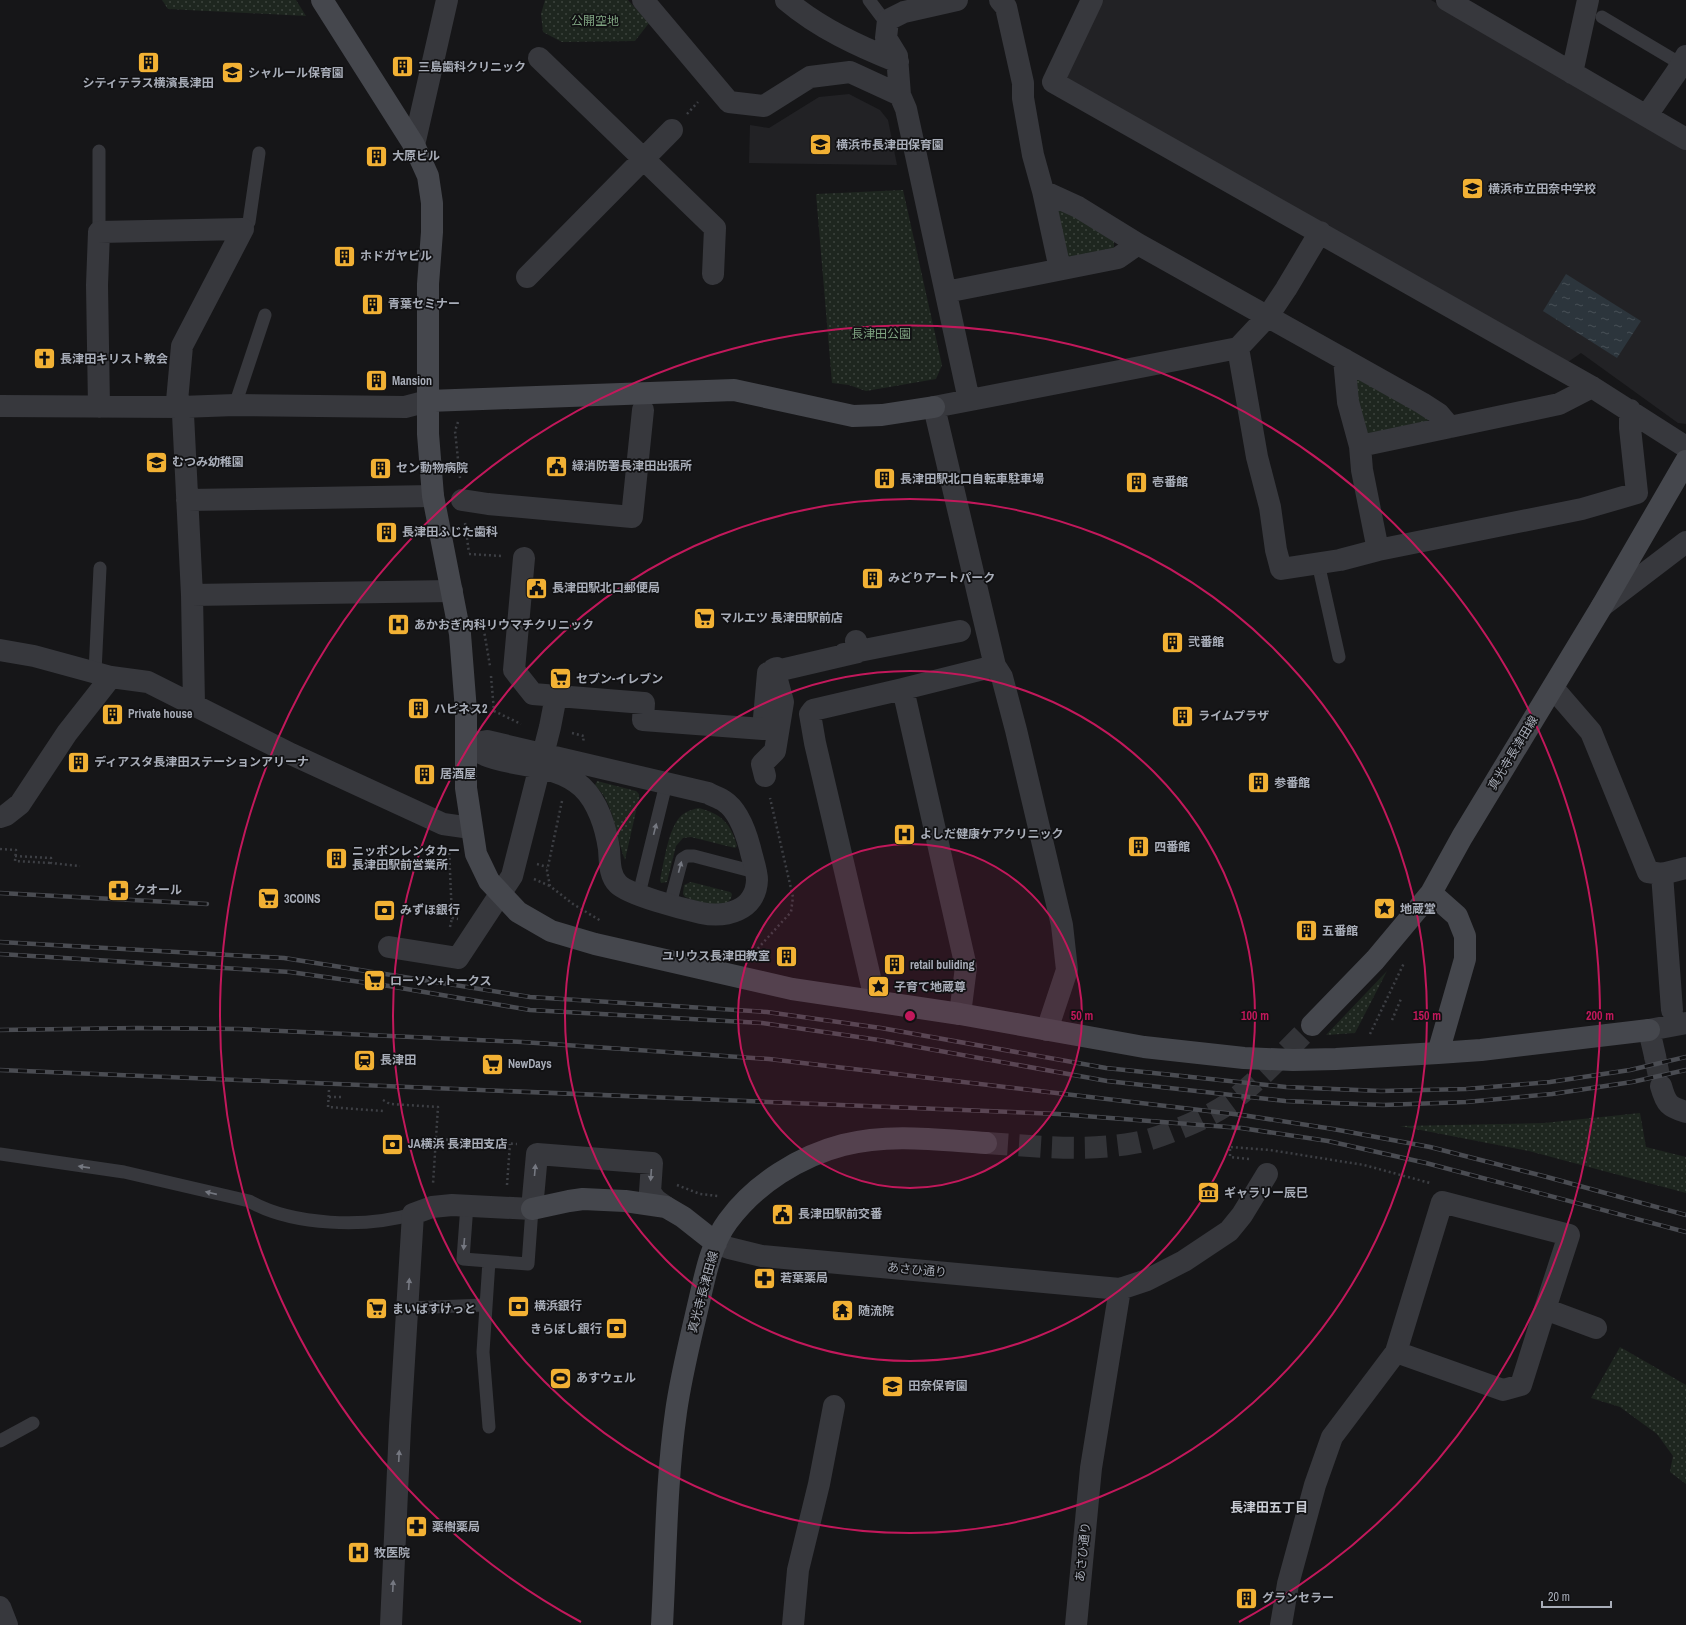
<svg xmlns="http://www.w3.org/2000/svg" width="1686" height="1625" font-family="'Archivo Narrow','Noto Sans JP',sans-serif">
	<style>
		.built { fill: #222225 }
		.grass { fill: url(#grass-dots) }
		.water { fill: url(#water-ripples) }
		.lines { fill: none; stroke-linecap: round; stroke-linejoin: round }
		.street-tunnel { stroke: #333438; stroke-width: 22; stroke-dasharray: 22 11; stroke-linecap: butt }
		.secondary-tunnel { stroke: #333438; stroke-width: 22; stroke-dasharray: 22 11; stroke-linecap: butt }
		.path { stroke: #3d3f44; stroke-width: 2.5; stroke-dasharray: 2 3; stroke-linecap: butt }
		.lane { stroke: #37383d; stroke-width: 13 }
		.street { stroke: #37383d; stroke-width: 22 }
		.secondary { stroke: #45474d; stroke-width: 22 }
		.rail-casing { stroke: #4a4c52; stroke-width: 4.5 }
		.rail { stroke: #111113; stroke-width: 3; stroke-dasharray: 9; stroke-linecap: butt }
		.oneway { fill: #757881 }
		.ring { fill: none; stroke: #c2185b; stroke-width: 2 }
		.labels { text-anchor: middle; stroke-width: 3.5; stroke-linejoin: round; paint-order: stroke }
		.park-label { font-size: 12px; fill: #7fa381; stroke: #111113 }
		.poi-label { font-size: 12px; font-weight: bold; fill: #a8adb8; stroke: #111113; text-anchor: start }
		.street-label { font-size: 12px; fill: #a8adb8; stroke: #111113 }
		.neighbourhood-label { font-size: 13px; font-weight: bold; fill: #c9ccd4; stroke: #111113 }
		.centre { fill: #c2185b; stroke: #111113; stroke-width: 2 }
		.ring-label { font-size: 12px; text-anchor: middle; font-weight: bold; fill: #c2185b; stroke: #111113; stroke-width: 3.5; stroke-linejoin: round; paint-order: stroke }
	</style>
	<defs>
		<pattern id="grass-dots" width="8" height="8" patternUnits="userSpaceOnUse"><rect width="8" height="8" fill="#1e261f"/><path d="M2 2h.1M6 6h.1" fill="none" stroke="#3c433d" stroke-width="1.8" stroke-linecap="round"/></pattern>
		<pattern id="water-ripples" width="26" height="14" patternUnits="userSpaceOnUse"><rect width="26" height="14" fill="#2c353c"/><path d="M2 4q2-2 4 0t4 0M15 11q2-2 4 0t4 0" fill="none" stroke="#485056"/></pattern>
	</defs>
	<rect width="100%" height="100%" fill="#161618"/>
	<path class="built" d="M1100 0H1431L1686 149V424L1678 423 1581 353 1565 364 1065 78Z
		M849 94 880 110 888 120 897 165 749 163 750 125 769 128 819 97Z"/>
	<path class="grass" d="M162 0H296L306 16 168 9Z
		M545 0H628L649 23 635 41 562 42 543 32 541 14Z
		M903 190 942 365 936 379 866 391 849 385 832 383 816 194Z
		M1061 206 1114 235V251L1074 259 1062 253 1056 213Z
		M1358 376 1429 413 1427 426 1373 438 1363 429 1354 382Z
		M597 781 636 791 639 794V798L625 860C617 841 616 819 606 800 604 795 599 790 595 785Z
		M699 808C721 814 731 823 737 846L735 848 691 837 683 838 676 846 667 882 661 883 660 880C664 863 668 827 682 815 687 811 693 809 699 808Z
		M691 882 730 892 732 894C730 914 696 901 685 897L683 894 684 885Z
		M1387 971 1355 1033 1326 1035Z
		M1640 1113 1646 1147 1686 1157V1193L1529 1151 1400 1126 1544 1123Z
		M1620 1347 1686 1385V1484L1670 1472 1673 1456 1657 1434 1620 1407 1591 1398Z"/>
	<path class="water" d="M1566 274 1641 321 1617 358 1543 311Z"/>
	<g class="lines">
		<path class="street-tunnel" d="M1655 1056 1661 1086"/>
		<path class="secondary-tunnel" d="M986 1143C1035 1146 1085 1152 1134 1143 1152 1140 1171 1132 1188 1125 1202 1119 1216 1112 1228 1104 1259 1081 1285 1052 1312 1025"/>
		<path class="path" d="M687 114 698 102
			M458 422 455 431 460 478
			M465 523 469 553
			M469 554 501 556
			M482 619 490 666
			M491 676 494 711 521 724
			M572 733 584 736 583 742
			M562 801 547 871 550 886 573 904 601 921
			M449 848 452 918 458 919
			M0 849 16 850 15 861 51 863
			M15 856 51 858V863L80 866
			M537 864 547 867
			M534 879 550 886
			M450 927 452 918
			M751 956 791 912 793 897 770 798
			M1392 1020 1401 999
			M1370 1034 1404 963
			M329 1090 328 1107 383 1111
			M329 1097H341
			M383 1100 390 1104 438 1107 433 1184
			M436 1139 517 1144
			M1249 1159 1230 1157V1147L1270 1150 1364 1165 1430 1183
			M507 1185 510 1144
			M677 1185 700 1194 718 1196"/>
		<path class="lane" d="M869 0 881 16 888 20
			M1602 17 1681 64
			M243 229 249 222 259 153
			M99 232V151
			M235 405 265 315
			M1318 563 1339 657
			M95 672 100 568
			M639 894 666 784
			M670 904 682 859 687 856H694L755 872
			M0 1154 124 1172 249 1201C293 1226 366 1228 413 1214
			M467 1205 463 1259 528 1264 532 1209
			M489 1261 483 1352 489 1427
			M407 1308 485 1305
			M0 1441 33 1423"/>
		<path class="street" d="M643 0 729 102 764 106 810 77 850 72 900 95 906 109 969 400
			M786 0C819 28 858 46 898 62
			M1000 0 1006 7 1023 83V98L1033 155 1043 191 1060 269
			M1092 0 1053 82 1592 387 1686 447
			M1447 0 1686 139
			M539 58 715 228 713 274
			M1572 73 1588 0
			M900 95 897 56 886 38 888 20 904 12 957 0
			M1647 115 1676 73 1686 56
			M414 145 447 0
			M1043 191 1078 207 1138 244 1422 403 1439 414 1450 427
			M527 277 672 130
			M946 292 1118 258 1138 244
			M1238 348 1257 457 1270 507 1276 550 1281 569 1340 560 1378 550 1582 509 1637 493 1630 428V410
			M1344 359 1348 402 1360 446 1362 470 1378 550
			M0 406 181 407 235 405 405 407 428 401
			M99 407 97 285 99 232 243 229 182 346 177 401 183 414 192 595 194 705
			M1360 446 1559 404 1592 387
			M187 500 433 496
			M462 500 488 504 632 517 643 410
			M524 558 514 670 533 694 644 703 643 720 763 729 768 673 858 652 856 641
			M192 595 452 591
			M1602 606 1686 542
			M0 650 34 656 111 677 148 682 291 754 443 824 471 828
			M844 654 960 631
			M1553 688 1591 732 1648 872 1662 874 1686 868
			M487 741 708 793C713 796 720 798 724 801 738 810 746 833 750 848 752 858 757 870 757 880 756 911 725 918 701 913 683 909 629 895 618 884 609 875 610 861 609 849 606 828 598 802 582 787 556 763 516 768 485 755 479 752 473 748 466 745Z
			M765 776 762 764 775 751 783 702 774 669 777 668
			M0 817 6 815 20 804 67 733 111 677
			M1662 874 1672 1010
			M389 947 458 958 512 876 550 727 556 696
			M872 1001V986L815 743 810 714 813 710 903 689
			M960 1014 966 967 903 689 995 666
			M1047 1030 1067 970 1062 925 1016 730 1002 677 995 666 934 407 1238 348 1268 316 1286 289 1320 232
			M1655 1056 1649 1030 1686 1023
			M1661 1086C1666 1104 1669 1107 1686 1112
			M716 1243 729 1248 762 1256 1120 1289 1147 1280 1184 1261 1229 1231 1242 1215 1267 1174
			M1396 1352 1503 1390 1521 1385 1545 1309 1596 1328
			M0 1607 7 1625
			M391 1625 400 1426 413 1214 432 1207 452 1205 532 1209 537 1154 652 1163 650 1192 656 1200 666 1207
			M793 1625 798 1570 819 1484 834 1406
			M1076 1625 1091 1468 1120 1289
			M1281 1625 1288 1584 1315 1485 1332 1437 1396 1352 1442 1202 1569 1235 1545 1309"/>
		<path class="secondary" d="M322 0 414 145 428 176 432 203V232L428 284V434L433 496 460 634 466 711V788L476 854 489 881 518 912 551 931 595 944 792 989 960 1014 1144 1047 1244 1058 1293 1060 1336 1059 1438 1053 1481 1050 1649 1030
			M428 401 734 390 853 416 882 415 934 407
			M1431 893 1457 916 1465 936V959L1438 1053
			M1312 1025 1375 960 1431 893 1462 837 1602 606 1686 461
			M532 1209 569 1201 583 1199 625 1201 666 1207 683 1217 716 1243
			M662 1625C666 1554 666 1482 676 1412 681 1376 690 1341 698 1306 705 1277 710 1245 728 1221 755 1184 800 1156 843 1145 890 1133 939 1140 986 1143"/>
		<defs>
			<path id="rail" d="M0 893 207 904
				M0 942 284 958 530 997 767 1012 881 1028 1106 1068 1286 1087 1381 1091 1466 1089 1550 1082 1630 1070 1686 1057
				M0 954 290 972 389 986 530 1010 762 1023 879 1040 1107 1081 1285 1101 1383 1105 1466 1102 1552 1094 1632 1082 1686 1070
				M0 1030 137 1028 239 1029 522 1042 769 1059 1242 1115 1333 1129 1430 1147 1547 1177 1686 1215
				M0 1070 1058 1114 1241 1128 1328 1141 1426 1163 1686 1232"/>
		</defs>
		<use href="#rail" class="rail-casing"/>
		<use href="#rail" class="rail"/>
	</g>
	<defs><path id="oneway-solid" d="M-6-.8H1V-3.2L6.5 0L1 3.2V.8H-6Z"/></defs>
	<g class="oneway">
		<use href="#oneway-solid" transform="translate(655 829) rotate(-76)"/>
		<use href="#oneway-solid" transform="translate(680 867) rotate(-75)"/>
		<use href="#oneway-solid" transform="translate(84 1167) rotate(-172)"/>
		<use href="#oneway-solid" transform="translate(535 1170) rotate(-85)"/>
		<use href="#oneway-solid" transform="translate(651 1175) rotate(94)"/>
		<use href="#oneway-solid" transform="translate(211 1193) rotate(-167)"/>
		<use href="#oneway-solid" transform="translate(464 1244) rotate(95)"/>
		<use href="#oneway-solid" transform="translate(409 1284) rotate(-86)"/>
		<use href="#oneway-solid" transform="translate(399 1456) rotate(-87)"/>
		<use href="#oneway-solid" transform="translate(393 1586) rotate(-87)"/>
	</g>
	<circle cx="910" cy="1016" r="172" fill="#c2185b" fill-opacity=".12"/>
	<g class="ring">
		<circle cx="910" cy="1016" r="172"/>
		<circle cx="910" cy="1016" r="345"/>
		<circle cx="910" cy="1016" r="517"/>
		<path d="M581 1622A690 690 0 1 1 1239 1622"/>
	</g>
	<defs>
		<symbol id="building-square" viewBox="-11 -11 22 22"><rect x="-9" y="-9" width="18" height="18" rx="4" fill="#f2b134" stroke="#111113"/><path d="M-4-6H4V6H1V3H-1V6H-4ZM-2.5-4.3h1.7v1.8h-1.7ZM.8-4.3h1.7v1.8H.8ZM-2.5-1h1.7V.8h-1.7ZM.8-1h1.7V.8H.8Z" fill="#111"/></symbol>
		<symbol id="school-square" viewBox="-11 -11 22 22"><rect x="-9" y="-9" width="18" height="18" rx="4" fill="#f2b134" stroke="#111113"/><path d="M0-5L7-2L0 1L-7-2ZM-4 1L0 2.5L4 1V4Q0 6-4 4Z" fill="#111"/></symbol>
		<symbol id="church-square" viewBox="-11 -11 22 22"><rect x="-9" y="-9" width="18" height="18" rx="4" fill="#f2b134" stroke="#111113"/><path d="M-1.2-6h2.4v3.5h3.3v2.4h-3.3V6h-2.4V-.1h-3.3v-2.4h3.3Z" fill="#111"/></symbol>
		<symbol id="civic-square" viewBox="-11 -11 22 22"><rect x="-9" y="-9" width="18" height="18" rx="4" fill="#f2b134" stroke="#111113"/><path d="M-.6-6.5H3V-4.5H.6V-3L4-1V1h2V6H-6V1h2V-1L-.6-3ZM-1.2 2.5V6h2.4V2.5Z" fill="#111"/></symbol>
		<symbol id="supermarket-square" viewBox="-11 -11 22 22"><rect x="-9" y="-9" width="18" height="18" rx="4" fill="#f2b134" stroke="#111113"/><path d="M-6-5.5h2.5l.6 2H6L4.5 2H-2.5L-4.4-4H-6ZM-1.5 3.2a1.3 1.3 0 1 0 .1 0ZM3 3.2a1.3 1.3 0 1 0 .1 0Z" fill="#111"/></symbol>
		<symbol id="hospital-square" viewBox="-11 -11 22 22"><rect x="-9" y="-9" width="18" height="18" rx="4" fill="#f2b134" stroke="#111113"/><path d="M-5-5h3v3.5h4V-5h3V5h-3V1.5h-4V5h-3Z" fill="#111"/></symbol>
		<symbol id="pharmacy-square" viewBox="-11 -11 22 22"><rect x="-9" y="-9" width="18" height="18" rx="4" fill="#f2b134" stroke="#111113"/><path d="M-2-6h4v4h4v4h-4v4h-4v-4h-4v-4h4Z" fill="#111"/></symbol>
		<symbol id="sight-square" viewBox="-11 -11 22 22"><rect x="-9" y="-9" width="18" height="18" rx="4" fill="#f2b134" stroke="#111113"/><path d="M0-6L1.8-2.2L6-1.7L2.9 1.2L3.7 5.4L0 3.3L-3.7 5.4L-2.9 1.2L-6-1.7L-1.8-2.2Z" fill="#111"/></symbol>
		<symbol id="bank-square" viewBox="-11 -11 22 22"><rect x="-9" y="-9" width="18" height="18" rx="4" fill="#f2b134" stroke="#111113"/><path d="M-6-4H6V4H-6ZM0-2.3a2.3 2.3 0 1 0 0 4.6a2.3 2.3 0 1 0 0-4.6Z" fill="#111"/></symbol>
		<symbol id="station-square" viewBox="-11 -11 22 22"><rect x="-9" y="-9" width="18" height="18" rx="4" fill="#f2b134" stroke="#111113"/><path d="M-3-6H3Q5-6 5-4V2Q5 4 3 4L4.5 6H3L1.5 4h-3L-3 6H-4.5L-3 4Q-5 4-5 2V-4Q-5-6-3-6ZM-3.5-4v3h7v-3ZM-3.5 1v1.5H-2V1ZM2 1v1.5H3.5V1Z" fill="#111"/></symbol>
		<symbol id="museum-square" viewBox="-11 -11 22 22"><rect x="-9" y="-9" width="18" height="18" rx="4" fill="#f2b134" stroke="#111113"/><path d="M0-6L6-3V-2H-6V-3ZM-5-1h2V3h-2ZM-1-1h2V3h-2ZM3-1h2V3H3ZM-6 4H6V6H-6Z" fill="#111"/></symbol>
		<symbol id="temple-square" viewBox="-11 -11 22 22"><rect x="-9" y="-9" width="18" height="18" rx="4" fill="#f2b134" stroke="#111113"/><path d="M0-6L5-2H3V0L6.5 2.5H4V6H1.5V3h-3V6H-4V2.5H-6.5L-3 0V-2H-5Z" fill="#111"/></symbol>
		<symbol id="stadium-square" viewBox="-11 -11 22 22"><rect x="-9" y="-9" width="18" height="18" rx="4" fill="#f2b134" stroke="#111113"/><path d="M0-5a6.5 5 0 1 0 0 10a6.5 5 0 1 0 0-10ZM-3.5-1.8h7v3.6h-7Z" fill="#111"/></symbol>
	</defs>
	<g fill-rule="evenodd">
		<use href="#building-square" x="136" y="50" width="25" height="25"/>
		<use href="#building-square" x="390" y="54" width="25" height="25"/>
		<use href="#school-square" x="220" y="60" width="25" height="25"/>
		<use href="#school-square" x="808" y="132" width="25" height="25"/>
		<use href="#building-square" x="364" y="144" width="25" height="25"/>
		<use href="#school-square" x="1460" y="176" width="25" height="25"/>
		<use href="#building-square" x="332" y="244" width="25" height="25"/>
		<use href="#building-square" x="360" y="292" width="25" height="25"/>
		<use href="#church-square" x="32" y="346" width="25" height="25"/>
		<use href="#building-square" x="364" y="368" width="25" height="25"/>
		<use href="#school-square" x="144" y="450" width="25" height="25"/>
		<use href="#civic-square" x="544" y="454" width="25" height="25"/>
		<use href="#building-square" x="368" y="456" width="25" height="25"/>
		<use href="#building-square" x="872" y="466" width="25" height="25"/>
		<use href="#building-square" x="1124" y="470" width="25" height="25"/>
		<use href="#building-square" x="374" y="520" width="25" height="25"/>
		<use href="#building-square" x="860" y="566" width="25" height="25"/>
		<use href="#civic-square" x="524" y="576" width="25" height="25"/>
		<use href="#supermarket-square" x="692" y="606" width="25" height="25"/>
		<use href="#hospital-square" x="386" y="612" width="25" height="25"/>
		<use href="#building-square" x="1160" y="630" width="25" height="25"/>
		<use href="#supermarket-square" x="548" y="666" width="25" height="25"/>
		<use href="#building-square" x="406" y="696" width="25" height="25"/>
		<use href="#building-square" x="100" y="702" width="25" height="25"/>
		<use href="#building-square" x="1170" y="704" width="25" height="25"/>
		<use href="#building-square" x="66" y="750" width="25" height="25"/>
		<use href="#building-square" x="412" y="762" width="25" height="25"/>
		<use href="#building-square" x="1246" y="770" width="25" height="25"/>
		<use href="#hospital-square" x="892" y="822" width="25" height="25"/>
		<use href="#building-square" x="1126" y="834" width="25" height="25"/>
		<use href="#building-square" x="324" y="846" width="25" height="25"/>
		<use href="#pharmacy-square" x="106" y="878" width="25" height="25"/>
		<use href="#supermarket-square" x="256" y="886" width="25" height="25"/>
		<use href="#sight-square" x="1372" y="896" width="25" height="25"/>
		<use href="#bank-square" x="372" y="898" width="25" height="25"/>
		<use href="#building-square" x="1294" y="918" width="25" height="25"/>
		<use href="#building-square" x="774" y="944" width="25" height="25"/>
		<use href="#building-square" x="882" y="952" width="25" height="25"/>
		<use href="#supermarket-square" x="362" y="968" width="25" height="25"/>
		<use href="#sight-square" x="866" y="974" width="25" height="25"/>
		<use href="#station-square" x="352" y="1048" width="25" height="25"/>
		<use href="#supermarket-square" x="480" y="1052" width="25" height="25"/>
		<use href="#bank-square" x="380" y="1132" width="25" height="25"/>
		<use href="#museum-square" x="1196" y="1180" width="25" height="25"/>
		<use href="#civic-square" x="770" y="1202" width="25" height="25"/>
		<use href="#pharmacy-square" x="752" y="1266" width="25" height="25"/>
		<use href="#bank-square" x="506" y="1294" width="25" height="25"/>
		<use href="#supermarket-square" x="364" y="1296" width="25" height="25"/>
		<use href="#temple-square" x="830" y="1298" width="25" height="25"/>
		<use href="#bank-square" x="604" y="1316" width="25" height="25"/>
		<use href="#stadium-square" x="548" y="1366" width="25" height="25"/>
		<use href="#school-square" x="880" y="1374" width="25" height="25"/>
		<use href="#pharmacy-square" x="404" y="1514" width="25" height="25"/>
		<use href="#hospital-square" x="346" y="1540" width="25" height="25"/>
		<use href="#building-square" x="1234" y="1586" width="25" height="25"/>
	</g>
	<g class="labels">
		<g class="park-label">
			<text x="595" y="25">公開空地</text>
			<text x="881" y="338">長津田公園</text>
		</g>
		<g class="poi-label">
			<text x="418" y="71">三島歯科クリニック</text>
			<text x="248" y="77">シャルール保育園</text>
			<text x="148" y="87" text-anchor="middle">シティテラス横濱長津田</text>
			<text x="836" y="149">横浜市長津田保育園</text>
			<text x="392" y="160">大原ビル</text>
			<text x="1488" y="193">横浜市立田奈中学校</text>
			<text x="360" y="260">ホドガヤビル</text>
			<text x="388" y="308">青葉セミナー</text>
			<text x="60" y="363">長津田キリスト教会</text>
			<text x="392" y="385">Mansion</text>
			<text x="172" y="466">むつみ幼稚園</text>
			<text x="572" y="470">緑消防署長津田出張所</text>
			<text x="396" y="472">セン動物病院</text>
			<text x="900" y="483">長津田駅北口自転車駐車場</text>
			<text x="1152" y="486">壱番館</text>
			<text x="402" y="536">長津田ふじた歯科</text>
			<text x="888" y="582">みどりアートパーク</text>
			<text x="552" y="592">長津田駅北口郵便局</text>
			<text x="720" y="622">マルエツ 長津田駅前店</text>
			<text x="414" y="629">あかおぎ内科リウマチクリニック</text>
			<text x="1188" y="646">弐番館</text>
			<text x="576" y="683">セブン-イレブン</text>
			<text x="434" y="713">ハピネス2</text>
			<text x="128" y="718">Private house</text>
			<text x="1198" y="720">ライムプラザ</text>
			<text x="94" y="766">ディアスタ長津田ステーションアリーナ</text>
			<text x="440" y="778">居酒屋</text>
			<text x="1274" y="787">参番館</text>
			<text x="920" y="838">よしだ健康ケアクリニック</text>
			<text x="1154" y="851">四番館</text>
			<text x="352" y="855">ニッポンレンタカー<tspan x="352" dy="14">長津田駅前営業所</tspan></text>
			<text x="134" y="894">クオール</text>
			<text x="284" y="903">3COINS</text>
			<text x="1400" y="913">地蔵堂</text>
			<text x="400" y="914">みずほ銀行</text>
			<text x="1322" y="935">五番館</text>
			<text x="770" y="960" text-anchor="end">ユリウス長津田教室</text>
			<text x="910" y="969">retail buliding</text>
			<text x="390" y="985">ローソン+トークス</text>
			<text x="894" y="991">子育て地蔵尊</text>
			<text x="380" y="1064">長津田</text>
			<text x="508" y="1068">NewDays</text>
			<text x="408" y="1148">JA横浜 長津田支店</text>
			<text x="1224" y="1197">ギャラリー辰巳</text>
			<text x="798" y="1218">長津田駅前交番</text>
			<text x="780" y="1282">若葉薬局</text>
			<text x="534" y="1310">横浜銀行</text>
			<text x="392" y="1313">まいばすけっと</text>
			<text x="858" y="1315">随流院</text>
			<text x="602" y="1333" text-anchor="end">きらぼし銀行</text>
			<text x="576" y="1382">あすウェル</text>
			<text x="908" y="1390">田奈保育園</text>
			<text x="432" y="1531">薬樹薬局</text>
			<text x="374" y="1557">牧医院</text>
			<text x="1262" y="1602">グランセラー</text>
		</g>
		<g class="street-label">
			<text transform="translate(1513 753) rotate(-59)" y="4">真光寺長津田線</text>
			<text transform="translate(917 1270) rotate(5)" y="4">あさひ通り</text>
			<text transform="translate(703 1292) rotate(-75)" y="4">真光寺長津田線</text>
			<text transform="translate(1083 1552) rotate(-84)" y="4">あさひ通り</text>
		</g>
		<g class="neighbourhood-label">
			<text x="1269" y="1512">長津田五丁目</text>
		</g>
	</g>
	<circle cx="910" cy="1016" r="6" class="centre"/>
	<g class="ring-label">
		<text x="1082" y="1020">50 m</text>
		<text x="1255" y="1020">100 m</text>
		<text x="1427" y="1020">150 m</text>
		<text x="1600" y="1020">200 m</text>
	</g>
	<path d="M1542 1601v6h69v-6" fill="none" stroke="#a8adb8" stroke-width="2"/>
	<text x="1548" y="1601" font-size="12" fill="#a8adb8" stroke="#111113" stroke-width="3" paint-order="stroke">20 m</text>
</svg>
